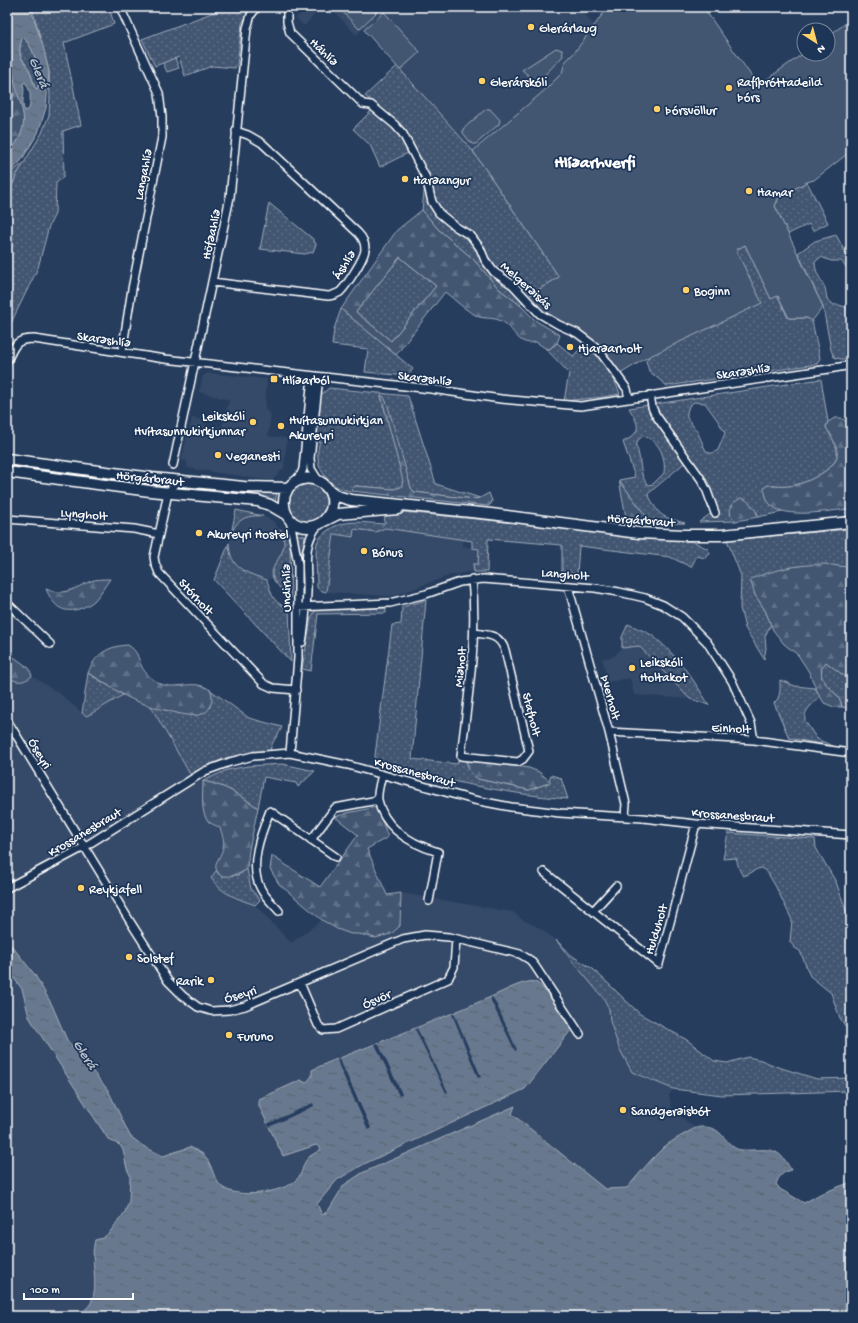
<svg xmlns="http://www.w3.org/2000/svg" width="858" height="1323" font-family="'Gochi Hand',sans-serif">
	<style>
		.built { fill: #344a68 }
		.grass { fill: url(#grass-dots); stroke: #a0aab8; fill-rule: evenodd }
		.forest { fill: url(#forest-firs); stroke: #a0aab8; fill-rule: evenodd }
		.park { fill: #425672; stroke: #a0aab8 }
		.water { fill: url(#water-ripples); stroke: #a4aebb; fill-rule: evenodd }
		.pier { fill: #263d5e }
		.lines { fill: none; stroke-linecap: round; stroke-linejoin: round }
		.minor-casing { stroke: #fff; stroke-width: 10 }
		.highway-casing { stroke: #fff; stroke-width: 13 }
		.minor { stroke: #1d3557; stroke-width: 7 }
		.highway { stroke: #1d3557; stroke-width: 10 }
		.poi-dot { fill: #ffd166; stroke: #1d3557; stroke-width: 1.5 }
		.labels { text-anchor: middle; stroke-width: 3.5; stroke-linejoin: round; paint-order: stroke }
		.poi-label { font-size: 13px; fill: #fff; stroke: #1d3557; text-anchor: start }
		.street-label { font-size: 13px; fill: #fff; stroke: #1d3557 }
		.water-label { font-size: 14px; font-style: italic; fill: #bbc2cc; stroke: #1d3557 }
		.district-label { font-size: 17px; font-weight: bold; fill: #fff; stroke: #1d3557 }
	</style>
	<defs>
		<pattern id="grass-dots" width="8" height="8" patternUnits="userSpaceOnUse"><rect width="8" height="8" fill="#425672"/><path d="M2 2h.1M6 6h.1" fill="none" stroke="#5e6f87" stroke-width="1.8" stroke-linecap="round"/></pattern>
		<pattern id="forest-firs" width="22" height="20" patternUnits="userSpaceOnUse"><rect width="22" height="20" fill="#425672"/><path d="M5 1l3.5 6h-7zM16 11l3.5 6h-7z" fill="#5e6f87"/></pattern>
		<pattern id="water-ripples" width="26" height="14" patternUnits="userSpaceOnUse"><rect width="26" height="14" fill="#67788e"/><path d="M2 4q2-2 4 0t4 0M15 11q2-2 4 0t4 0" fill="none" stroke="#5a626d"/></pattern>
	</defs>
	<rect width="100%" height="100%" fill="#263d5e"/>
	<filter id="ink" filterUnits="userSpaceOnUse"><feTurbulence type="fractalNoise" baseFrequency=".025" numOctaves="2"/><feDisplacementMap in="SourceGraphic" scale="8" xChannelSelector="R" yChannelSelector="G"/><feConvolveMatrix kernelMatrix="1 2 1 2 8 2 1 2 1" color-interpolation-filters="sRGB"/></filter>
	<g filter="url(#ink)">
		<path class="built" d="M306 7H578L594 25 574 53 565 62 562 73 545 90 473 151 363 29 356 35 332 9H320L304 26 296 18Z
			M208 373 267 379 265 409 271 415 268 436 287 438 284 468 272 481 187 468V461L181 460 192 418 205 421 204 425 222 427 229 400 199 392 203 376Z
			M236 510 263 516 273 521 282 533 285 542 284 549 272 573 273 578 267 580 249 574 235 564 229 552V543Z
			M385 528 463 540 462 546 479 549 478 565H474V572H468L448 576 397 595 386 596 326 592 334 534 353 537 354 529 376 532Z
			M639 646 690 699 634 695 630 678 608 682 602 659 614 656 622 648Z
			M32 676 60 694 82 713 87 716 123 695 150 705 190 774 197 770 203 781V801L208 821 220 828 223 839V848L216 866V871L214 875 215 883 226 893 255 905 291 943 322 920 351 934H359L368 937 391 934 400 926 401 893 513 912 523 920 538 927 556 940 573 962 604 999 609 1009 610 1021 632 1072 673 1089 669 1095 671 1106 677 1114 696 1128 665 1146 627 1188 605 1189 512 1114 514 1107 344 1185 328 1211 322 1215 317 1204 337 1180 364 1164 530 981 452 1014 327 1063 306 1083 278 1145 283 1155 316 1144 321 1148 320 1150 308 1157 302 1174 297 1180 290 1185 266 1193 236 1194 227 1191 221 1186 190 1147 163 1156 130 1175 129 1201 125 1212 109 1233 103 1238 95 1240 93 1247 95 1275 93 1296 91 1304 77 1316H7V1228L9 1224 7 1211V677L16 682 27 680Z"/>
		<path class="grass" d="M7 7H12L11 40 14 94 7 131Z
			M32 7H109L114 24 64 43 81 125 63 131 64 177 56 183 55 214 49 226 38 268 9 327H7V198L16 176 42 133 49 115 50 97 49 71Z
			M224 7H252L242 23 237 65 235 68 212 66 185 76 179 57 155 66 142 39 217 11Z
			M24 37C33 47 44 76 37 89L35 88C33 83 32 75 29 70 21 55 17 56 22 38Z
			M397 66 473 151 559 277 527 297 520 305 499 289 473 259 438 229 422 210 425 184 412 151 380 167 370 145 353 129 377 105 365 96Z
			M807 182 828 223 813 231 809 224 788 234 775 206 779 197Z
			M269 203 313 239 316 244 313 252 305 254 260 249Z
			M836 235 851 262V272L841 261H831L821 257 815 262C815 273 821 279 825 288 827 294 825 301 833 304 833 305 838 305 839 305 843 306 847 308 851 309V358L849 359H840L834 357 831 350 823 307 798 253 815 241Z
			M745 245 771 298 778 296 788 318H807L812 321 820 358 817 364 667 386 649 371 646 361 736 250Z
			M400 257 436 286 391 341 356 312Z
			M341 309 413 369 407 376 365 372 368 349 332 345 334 329Z
			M557 343 573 356 586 343C604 357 612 373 620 394L603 397 564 401 569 373 545 348 549 349Z
			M821 379 828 422 826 427C830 436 839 446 837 456 835 468 810 481 799 484 790 487 777 487 768 485L769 503 782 512 758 517 757 512 731 516 736 521 699 522 713 512 715 508 689 459 648 494C660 517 660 516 685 523L652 524 619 480 635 477 623 442C643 432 639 425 629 408ZM694 402 705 403 718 421 725 433 718 450 713 453H709L706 451 697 431 687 418V412L689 406ZM643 436C660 440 666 458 664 473L653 484 648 485C638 475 642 458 636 446L638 440Z
			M329 388 408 396 436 484 480 498 474 499 414 492 411 488 381 396 404 481 401 487 394 489 355 486 352 489 351 491C334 490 319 474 318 458 317 452 319 445 320 439L314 438 321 395Z
			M180 484 266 493H277L275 502 265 498 180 486 175 485Z
			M288 503a19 19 0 1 1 38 0a19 19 0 1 1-38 0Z
			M236 510 263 516C246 515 237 519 231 534Z
			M403 512 590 530 694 542 708 549 710 554 705 558 697 556 691 567 670 557 579 546 577 574 562 572V545L488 539 487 572H474L473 564H478L479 549 472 548V541L385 528 376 532 354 529 353 537 334 534 326 592C322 591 319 591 317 587 317 577 315 551 317 543 319 538 323 534 327 531 345 518 363 523 384 524L385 515 393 513Z
			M280 529 288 536 290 544 291 598C285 597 283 593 280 588 278 585 274 582 273 578 267 563 294 553 280 529Z
			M851 529V569L847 567 755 595 765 610 771 624 765 636 766 648 764 659 745 628 740 608 741 576 727 540Z
			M295 534 305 536 302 551V589L300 586 299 551Z
			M229 543C230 569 245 572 267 580 272 596 273 602 289 609L291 662 214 580Z
			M426 600 412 759 457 764 459 758 468 759 478 779 529 790 551 782 549 780 551 775 561 778 568 799C502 794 438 778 374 763L392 625 401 624 402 607Z
			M386 608V613L318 614 311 671 302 669 311 618 315 611 319 609Z
			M628 624C636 628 646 631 653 636 677 655 694 680 709 705L690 699 639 646 622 648V637Z
			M826 662 851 681V709L842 707C841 694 827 689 822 678 821 676 822 671 821 669Z
			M88 673 123 695 87 716 82 713Z
			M780 680 795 686 815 688 820 697C813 704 803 710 805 721L817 739 833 746 789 738 774 703C781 698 780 688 780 680Z
			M209 689 249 718 282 727C278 737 272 740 270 751L228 757 190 774 150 705 165 710 196 716 212 693Z
			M283 764 315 771 298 787 296 783 264 777 258 808C238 794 227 786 203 781L227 770 248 766Z
			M728 833 815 839 816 848 836 882 851 924V1035L840 1018 831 993 810 976 800 951 795 948 790 942 792 920 776 887 767 872 761 868C754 869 750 875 743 876 737 867 739 866 736 858L723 859Z
			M247 869 251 889 260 900 255 905C239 899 221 894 211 878L216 871 221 876 238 875Z
			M556 940 574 957 593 969 640 1014 687 1040 714 1061 727 1063 748 1057 761 1060 778 1067 817 1079 851 1078V1091L722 1095 673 1089 632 1072 619 1048 610 1021 609 1009 604 999 573 962Z"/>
		<path class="forest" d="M13 72C17 89 27 115 23 131 20 141 13 148 7 155V131L14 94Z
			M24 163 16 176 7 198V175Z
			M422 210 438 229 473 259 499 289 520 305 536 321 560 335 557 343 549 349 545 348 536 342C516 347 515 327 501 321 494 317 482 319 477 316 465 310 455 300 445 292L396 355 341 309 397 230ZM400 257 436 286 391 341 356 312Z
			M381 395 384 397 388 406 411 488 414 492 474 499 480 498 489 493 492 501 491 504 488 506 351 491 352 489 355 486 394 489 401 487 403 481Z
			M835 418H841L851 424V509C829 510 784 521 769 503 766 499 765 493 764 488L768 485C777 487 790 487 799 484 810 481 836 468 837 456 839 445 830 436 826 427L828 422Z
			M619 480 652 524 626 517Z
			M741 498C749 500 756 509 758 517L736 521 731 516 730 510 733 503Z
			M824 564 847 567 851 569V681L826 662 821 669C822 671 821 676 822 678 827 689 841 694 842 707H834L824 703 817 691 809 672 798 655 784 644 773 630 765 610 755 595 750 579C777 569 795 565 824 564Z
			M110 579C105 586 101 593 95 600 91 604 85 607 79 609 61 614 53 605 46 589 65 597 74 588 91 581 96 579 103 579 110 579Z
			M128 645C139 652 137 657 142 667 145 673 152 679 157 682 173 692 191 679 207 688 212 691 212 694 212 699 210 724 181 714 165 710 152 707 133 701 122 694 110 687 100 679 88 673 95 654 108 646 128 645Z
			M7 652 29 668 32 676C22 684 17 682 7 677Z
			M468 759 529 768 539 772 551 782 529 790 478 779C471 774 468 769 466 761Z
			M203 781C227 786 238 794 258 808L249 850 247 869C238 875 232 877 221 876 209 864 221 860 223 847 225 841 222 834 220 828 217 826 212 824 209 822 200 815 203 792 203 781Z
			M377 807 388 837 367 849 387 895 401 893 400 926 391 934 375 938 359 934H351L337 929 322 920 279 884 270 869 272 856 320 887 358 835 335 817 347 813Z"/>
		<path class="park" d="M338 7H372L377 12 359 29Z
			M608 7H703L755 81 760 84 804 53V54H828V36L849 21 851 24V151L814 180 807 182 779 197 775 206 823 307 812 321 807 318H789L778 296 771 299 745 245 736 250 762 303 648 357 620 374 597 343 578 330 549 316 527 297 559 277 473 151 545 90 562 73 565 62 574 53Z
			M384 12 420 52 400 70 364 30Z
			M556 48 562 50 563 56 534 86 529 76 522 70Z
			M175 58 179 68 167 72 163 63Z
			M486 109H490L500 120 499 124 476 144H472L463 133V129Z"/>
		<path class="water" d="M12 7H30L43 46 49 72 46 108 38 133 21 161 7 175V155C37 121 18 109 13 72 10 51 11 28 12 7ZM23 37C33 46 44 76 37 89L35 88C33 82 32 76 29 70 28 66 24 63 22 59 18 53 20 45 22 38ZM25 82C31 90 31 99 29 109L25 111C20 102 26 93 23 84Z
			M7 940 35 975 52 1005 67 1040 108 1090 130 1136 143 1146 163 1156 190 1147C196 1150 204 1153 207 1159 213 1168 213 1178 221 1186 235 1200 283 1193 296 1180 303 1174 302 1165 307 1159 310 1155 316 1153 320 1150L321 1148 316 1145 283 1156 259 1106V1099L301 1080 306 1083 312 1076V1070L327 1063C382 1041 438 1020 493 996 502 992 526 979 535 982 546 986 564 1019 571 1030L525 1089 364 1164 337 1180 317 1204 322 1215 328 1211 344 1185 362 1173 515 1106 512 1114 605 1189 627 1188C639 1174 651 1159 664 1147 670 1142 689 1131 696 1128 702 1126 708 1127 714 1129 725 1134 730 1150 742 1150 767 1151 777 1143 791 1170 783 1172 779 1176 776 1184L780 1189 804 1203 820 1194 851 1182V1316H77C82 1312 88 1308 91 1303 100 1283 89 1260 95 1240L103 1238 109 1233 125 1212 129 1201 130 1175 127 1169 123 1150 120 1145 111 1141 108 1139 29 1017 22 989 7 969Z"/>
		<path class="pier" d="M491 997H492L495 1001 517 1050 515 1051 491 1001Z
			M454 1013 481 1077 478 1078 452 1014Z
			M417 1028 448 1092 446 1093 415 1029Z
			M378 1043 402 1094 399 1096 375 1044Z
			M339 1058 371 1128 368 1130 339 1066 337 1059Z
			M313 1103 314 1106 269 1127 267 1124Z"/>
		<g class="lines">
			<defs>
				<path id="minor" d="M120 7 159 93 162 117V137L132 289 122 352
					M287 7V22L290 33 363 104 371 105 395 125 403 134 426 178 432 202 439 213 456 227 471 236 480 248 485 260 494 272 513 285 540 314 559 325 577 333 597 348 627 389 629 399
					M212 282 328 296C332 296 336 294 340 292 346 286 365 258 365 249 365 243 362 237 358 233L262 143 248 135 236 131
					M7 361C15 345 15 339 34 339L165 359 431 389 501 399 581 406 829 369 851 365
					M650 395 652 407 655 414 701 479 707 491 715 513
					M173 465 230 197 247 28 251 15 257 7
					M318 480 311 469 310 458 319 377
					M180 481 173 486 168 493 154 557 155 563 159 573 264 684 273 688 296 690
					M295 481 301 474 303 469 312 376
					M289 518 291 525 298 564V658L290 753
					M7 519 134 529 159 534
					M472 579C478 638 468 697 461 756L518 762 523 759 529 751 505 650C499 634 489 635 474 633
					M568 586 609 732 626 804 625 816
					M7 603 50 644
					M298 607 390 603 426 594 460 582 483 579 595 588 619 592 645 598 663 605 682 617 707 642 732 681 751 723 754 740
					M302 642C305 626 306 610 307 593 308 567 301 546 318 525
					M7 720 131 923 168 981 183 996 198 1007 211 1011 229 1010 245 1006 403 939 425 935 449 937 520 954 530 960 535 966 580 1034
					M609 732 754 740 851 753
					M382 775C380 783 377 792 378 800 384 829 412 844 438 852L429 901
					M311 840 335 808 378 800
					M544 872 659 964 696 824
					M7 888 84 847 205 771 230 762 253 756 290 753 348 765 474 800 511 807 560 813 643 818 696 824 851 835
					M279 911C273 904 265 897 261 889 248 866 261 833 270 811L336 857
					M593 911 616 886
					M300 983 318 1025 323 1030 336 1029 448 979 454 967 456 939"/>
				<path id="highway" d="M7 459 152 478 244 487 288 488C310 463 346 492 327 517 323 523 316 526 309 527 287 528 278 505 288 488
					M7 472 150 491 258 501 270 505 287 515
					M329 490 337 496 351 500 491 514 639 533 684 535H722L851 522
					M324 521 338 514 398 509"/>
			</defs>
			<use href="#minor" class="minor-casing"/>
			<use href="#highway" class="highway-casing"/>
			<use href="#minor" class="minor"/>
			<use href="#highway" class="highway"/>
		</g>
	</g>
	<g class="poi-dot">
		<circle cx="531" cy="27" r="4"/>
		<circle cx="482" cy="81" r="4"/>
		<circle cx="729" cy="88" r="4"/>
		<circle cx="657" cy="109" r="4"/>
		<circle cx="405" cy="179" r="4"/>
		<circle cx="749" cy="191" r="4"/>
		<circle cx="686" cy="290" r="4"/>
		<circle cx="570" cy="347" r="4"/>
		<rect x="270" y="375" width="8" height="8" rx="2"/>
		<circle cx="253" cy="422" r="4"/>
		<circle cx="281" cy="426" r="4"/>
		<circle cx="218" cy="455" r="4"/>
		<circle cx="199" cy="533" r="4"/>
		<circle cx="364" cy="551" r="4"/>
		<circle cx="632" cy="668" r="4"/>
		<circle cx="81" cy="888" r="4"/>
		<circle cx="129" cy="957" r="4"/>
		<circle cx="211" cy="980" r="4"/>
		<circle cx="229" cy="1035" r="4"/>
		<circle cx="623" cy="1110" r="4"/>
	</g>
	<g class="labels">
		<g class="poi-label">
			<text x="539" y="32">Glerárlaug</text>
			<text x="490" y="86">Glerárskóli</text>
			<text x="737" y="86">Rafíþróttadeild<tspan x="737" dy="15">Þórs</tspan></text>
			<text x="665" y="114">Þórsvöllur</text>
			<text x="413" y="184">Harðangur</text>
			<text x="757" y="196">Hamar</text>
			<text x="694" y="295">Boginn</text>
			<text x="578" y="352">Hjarðarholt</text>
			<text x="282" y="384">Hlíðarból</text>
			<text x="245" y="420" text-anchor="end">Leikskóli<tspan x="245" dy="15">Hvítasunnukirkjunnar</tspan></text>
			<text x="289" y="424">Hvítasunnukirkjan<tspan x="289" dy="15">Akureyri</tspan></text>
			<text x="226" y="460">Veganesti</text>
			<text x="207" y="538">Akureyri Hostel</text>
			<text x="372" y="556">Bónus</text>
			<text x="640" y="666">Leikskóli<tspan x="640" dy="15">Holtakot</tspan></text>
			<text x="89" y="893">Reykjafell</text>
			<text x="137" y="962">Solstef</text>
			<text x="203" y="985" text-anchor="end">Rarik</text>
			<text x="237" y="1040">Furuno</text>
			<text x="631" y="1115">Sandgerðisbót</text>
		</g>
		<g class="street-label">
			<text transform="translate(325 51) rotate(44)" y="5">Háhlíð</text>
			<text transform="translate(142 174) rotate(-79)" y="5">Langahlíð</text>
			<text transform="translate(210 234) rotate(-78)" y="5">Höfðahlíð</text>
			<text transform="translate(343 264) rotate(-58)" y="5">Áshlíð</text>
			<text transform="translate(527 284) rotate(42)" y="5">Melgerðisás</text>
			<text transform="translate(104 338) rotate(8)" y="5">Skarðshlíð</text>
			<text transform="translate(743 370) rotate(-8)" y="5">Skarðshlíð</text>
			<text transform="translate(425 377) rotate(7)" y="5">Skarðshlíð</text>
			<text transform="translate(150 477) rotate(6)" y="5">Hörgárbraut</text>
			<text transform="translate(84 513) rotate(5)" y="5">Lyngholt</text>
			<text transform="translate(641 519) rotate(4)" y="5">Hörgárbraut</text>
			<text transform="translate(565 573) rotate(5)" y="5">Langholt</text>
			<text transform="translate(285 588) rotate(-91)" y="5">Undirhlíð</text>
			<text transform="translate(197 596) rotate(47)" y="5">Stórholt</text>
			<text transform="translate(459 667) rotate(-84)" y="5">Miðholt</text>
			<text transform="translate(612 697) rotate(75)" y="5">Þverholt</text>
			<text transform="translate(533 714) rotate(76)" y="5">Stafholt</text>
			<text transform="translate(731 727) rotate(3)" y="5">Einholt</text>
			<text transform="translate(41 753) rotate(59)" y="5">Óseyri</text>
			<text transform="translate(415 771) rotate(15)" y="5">Krossanesbraut</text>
			<text transform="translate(733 814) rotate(4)" y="5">Krossanesbraut</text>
			<text transform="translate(84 831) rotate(-31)" y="5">Krossanesbraut</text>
			<text transform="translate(655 929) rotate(-73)" y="5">Hulduholt</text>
			<text transform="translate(240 993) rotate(-16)" y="5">Óseyri</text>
			<text transform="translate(376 998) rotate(-24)" y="5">Ósvör</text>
		</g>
		<g class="water-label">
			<text transform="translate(40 72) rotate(67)" y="5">Glerá</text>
			<text transform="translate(86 1054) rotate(57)" y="5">Glerá</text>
		</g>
		<g class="district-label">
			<text x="595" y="167">Hlíðarhverfi</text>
		</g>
	</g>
	<rect width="858" height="1323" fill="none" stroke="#1d3557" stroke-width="24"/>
	<rect x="12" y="12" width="834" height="1299" fill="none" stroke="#fff" stroke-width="1.5" filter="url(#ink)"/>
	<g transform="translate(816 42) rotate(144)"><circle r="19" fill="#1d3557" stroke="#77869a"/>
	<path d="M0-3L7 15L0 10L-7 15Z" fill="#ffd166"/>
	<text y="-6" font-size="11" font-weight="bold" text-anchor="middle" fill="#ffffff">N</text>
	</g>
	<path d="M24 1293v6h109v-6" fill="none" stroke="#ffffff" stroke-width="2"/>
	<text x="30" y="1293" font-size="12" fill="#ffffff" stroke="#1d3557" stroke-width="3" paint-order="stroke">100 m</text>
</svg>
